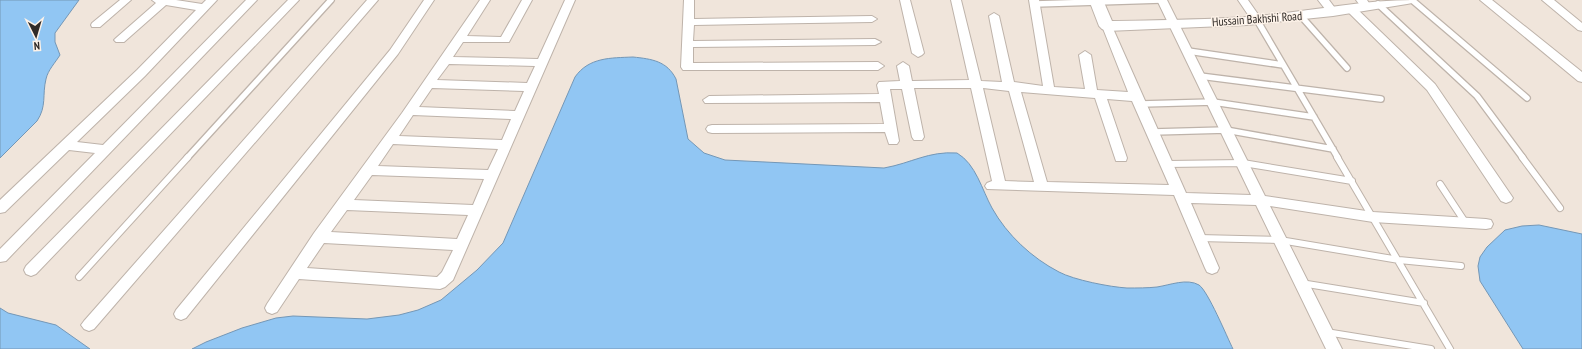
<svg xmlns="http://www.w3.org/2000/svg" width="1582" height="349" font-family="'PT Sans Narrow',sans-serif">
	<style>
		.water { fill: #91c6f3; stroke: #7497b6 }
		.lines { fill: none; stroke-linecap: round; stroke-linejoin: round }
		.lane-far1-casing { stroke: #beb3aa; stroke-width: 8 }
		.lane-casing { stroke: #beb3aa; stroke-width: 8 }
		.street-casing { stroke: #beb3aa; stroke-width: 2 }
		.secondary-casing { stroke: #beb3aa; stroke-width: 2 }
		.lane-far1 { stroke: #fff; stroke-width: 5.5 }
		.lane { stroke: #fff; stroke-width: 6 }
		.street { fill: #fff; fill-rule: evenodd }
		.secondary { fill: #fff; fill-rule: evenodd }
		.labels { text-anchor: middle; stroke-width: 3; stroke-linejoin: round; paint-order: stroke }
		.street-label { font-size: 12px; fill: #2f2a27; stroke: #fdf2e8 }
	</style>
	<rect width="100%" height="100%" fill="#f0e5db"/>
	<path class="water" d="M0 0H79L55 33V42L60 55C55 63 48 70 46 79 42 95 47 106 37 121L0 158Z
		M633 57C652 59 667 61 676 79L688 139 704 153 725 160 884 168C912 163 928 151 957 153 976 164 982 190 992 208 1007 235 1032 258 1059 272 1074 280 1110 287 1127 288 1137 288 1148 288 1157 287 1170 285 1187 278 1199 285 1208 291 1227 337 1233 349H192L206 342 242 328 276 318 293 316 367 319 399 315 418 310 441 300 477 270 503 243 575 77C589 57 611 58 633 57Z
		M1539 225 1582 234V349H1523L1480 281 1478 266 1480 257 1487 247 1505 230 1522 226Z
		M0 308 8 313 56 325 90 349H0Z"/>
	<g class="lines">
		<defs>
			<path id="lane-far1" d="M1412 0 1527 98
				M1035 4 1161 0
				M1378 4 1477 96 1523 158
				M1301 16 1347 68
				M1257 20 1338 158
				M1188 51 1283 65
				M1200 76 1381 99
				M1141 104 1213 102 1314 117
				M1153 132 1226 130 1333 149
				M187 158 331 0"/>
			<path id="lane" d="M1337 157 1450 349
				M1522 157 1560 208
				M1167 164 1243 163 1352 181
				M1440 184 1465 222
				M1199 238 1280 240 1399 260 1461 266
				M79 277 188 157
				M1301 283 1424 303
				M1326 332 1431 349"/>
			<path id="street" d="M120 0H131L100 27H92L91 25 92 23Z
				M152 0H176L202 4 206 0H217L145 76 77 142 103 145 246 0H257L6 261 0 262V249L95 153 69 150 5 212 0 213V200L137 70 196 10 166 5 124 42H116L114 40 116 38 156 3Z
				M288 0H299L36 274 31 276 26 274 24 270 26 266Z
				M367 0H378L94 329 89 331 84 329 81 325 84 321Z
				M424 0H434L398 54 186 318 181 320 176 318 174 314 176 310 390 50Z
				M480 0H490L467 36 501 37 522 0H532L509 42H463L453 57 538 59 565 0H575L453 280 445 287 440 289 299 279 277 312 272 314 267 312 265 308 267 304 314 233 402 113ZM449 64 535 66 527 83 437 80ZM432 88 524 91 515 111 419 107ZM413 115 511 119 502 140 399 136ZM393 144 498 149 488 170 378 166ZM372 175 484 179 473 205 354 200ZM347 210 468 215 457 239 331 232ZM324 243 453 250 442 272 437 277 307 268Z
				M684 0H694V19L872 16 877 19 872 22 694 25 693 41 875 39 881 42 875 45 693 47V63L878 62 884 66 878 70H683L681 67Z
				M900 0H910L924 53 922 55 918 57 912 53Z
				M951 0H961L981 81 1002 82 989 16 994 13 999 16 1014 82 1043 86 1029 0H1039L1054 87 1085 89 1079 55 1085 51 1091 55 1097 90 1128 92 1102 26 1103 24H1111L1186 193 1251 195 1157 0H1167L1265 196 1373 212 1486 219 1491 220 1493 224 1491 228 1486 229 1373 222 1270 206 1342 349H1326L1256 205 1191 203 1219 268 1217 272 1212 274 1207 272 1205 268 1174 195 987 189 985 186 987 183 992 181 971 88H914L924 137 922 140H914L912 137 902 89H890L899 141 897 144H889L885 132 712 133 708 132 706 129 708 126 712 125 884 124 880 102 705 103 703 100 709 96 879 94 877 85 879 82 900 81 897 66 903 62 909 66 912 81 969 80ZM983 88 1009 91 1034 182 1005 181ZM1021 92 1095 98 1116 161H1126L1127 158 1107 99 1132 101 1169 185 1047 182Z
				M1238 0H1248L1262 20 1261 22H1253Z
				M1318 0H1329L1338 12 1333 15 1329 14Z
				M1356 0H1367L1371 6 1366 9 1362 8Z
				M1480 0H1492L1582 72V82L1578 81Z
				M1542 0H1554L1582 23V31L1578 30Z
				M1351 6 1355 7 1435 84 1511 195 1513 198 1511 201 1506 203 1501 201 1427 90 1347 11 1346 9Z"/>
			<path id="secondary" d="M1089 0H1103L1112 21C1157 20 1202 20 1247 17 1303 13 1358 0 1414 0L1412 3 1407 4 1333 16 1247 25 1107 31 1102 29 1099 26Z"/>
		</defs>
		<use href="#lane-far1" class="lane-far1-casing"/>
		<use href="#lane" class="lane-casing"/>
		<use href="#street" class="street-casing"/>
		<use href="#secondary" class="secondary-casing"/>
		<use href="#lane-far1" class="lane-far1"/>
		<use href="#lane" class="lane"/>
		<use href="#street" class="street"/>
		<use href="#secondary" class="secondary"/>
	</g>
	<g class="labels">
		<g class="street-label">
			<text transform="translate(1257 19) rotate(-4)" y="4">Hussain Bakhshi Road</text>
		</g>
	</g>
	<g transform="translate(36 36) rotate(175)" stroke="#fdf2e8" stroke-width="3" paint-order="stroke">
	<path d="M0-3L7 15L0 10L-7 15Z" fill="#2f2a27"/>
	<text y="-6" font-size="11" font-weight="bold" text-anchor="middle" fill="#2f2a27">N</text>
	</g>
</svg>
